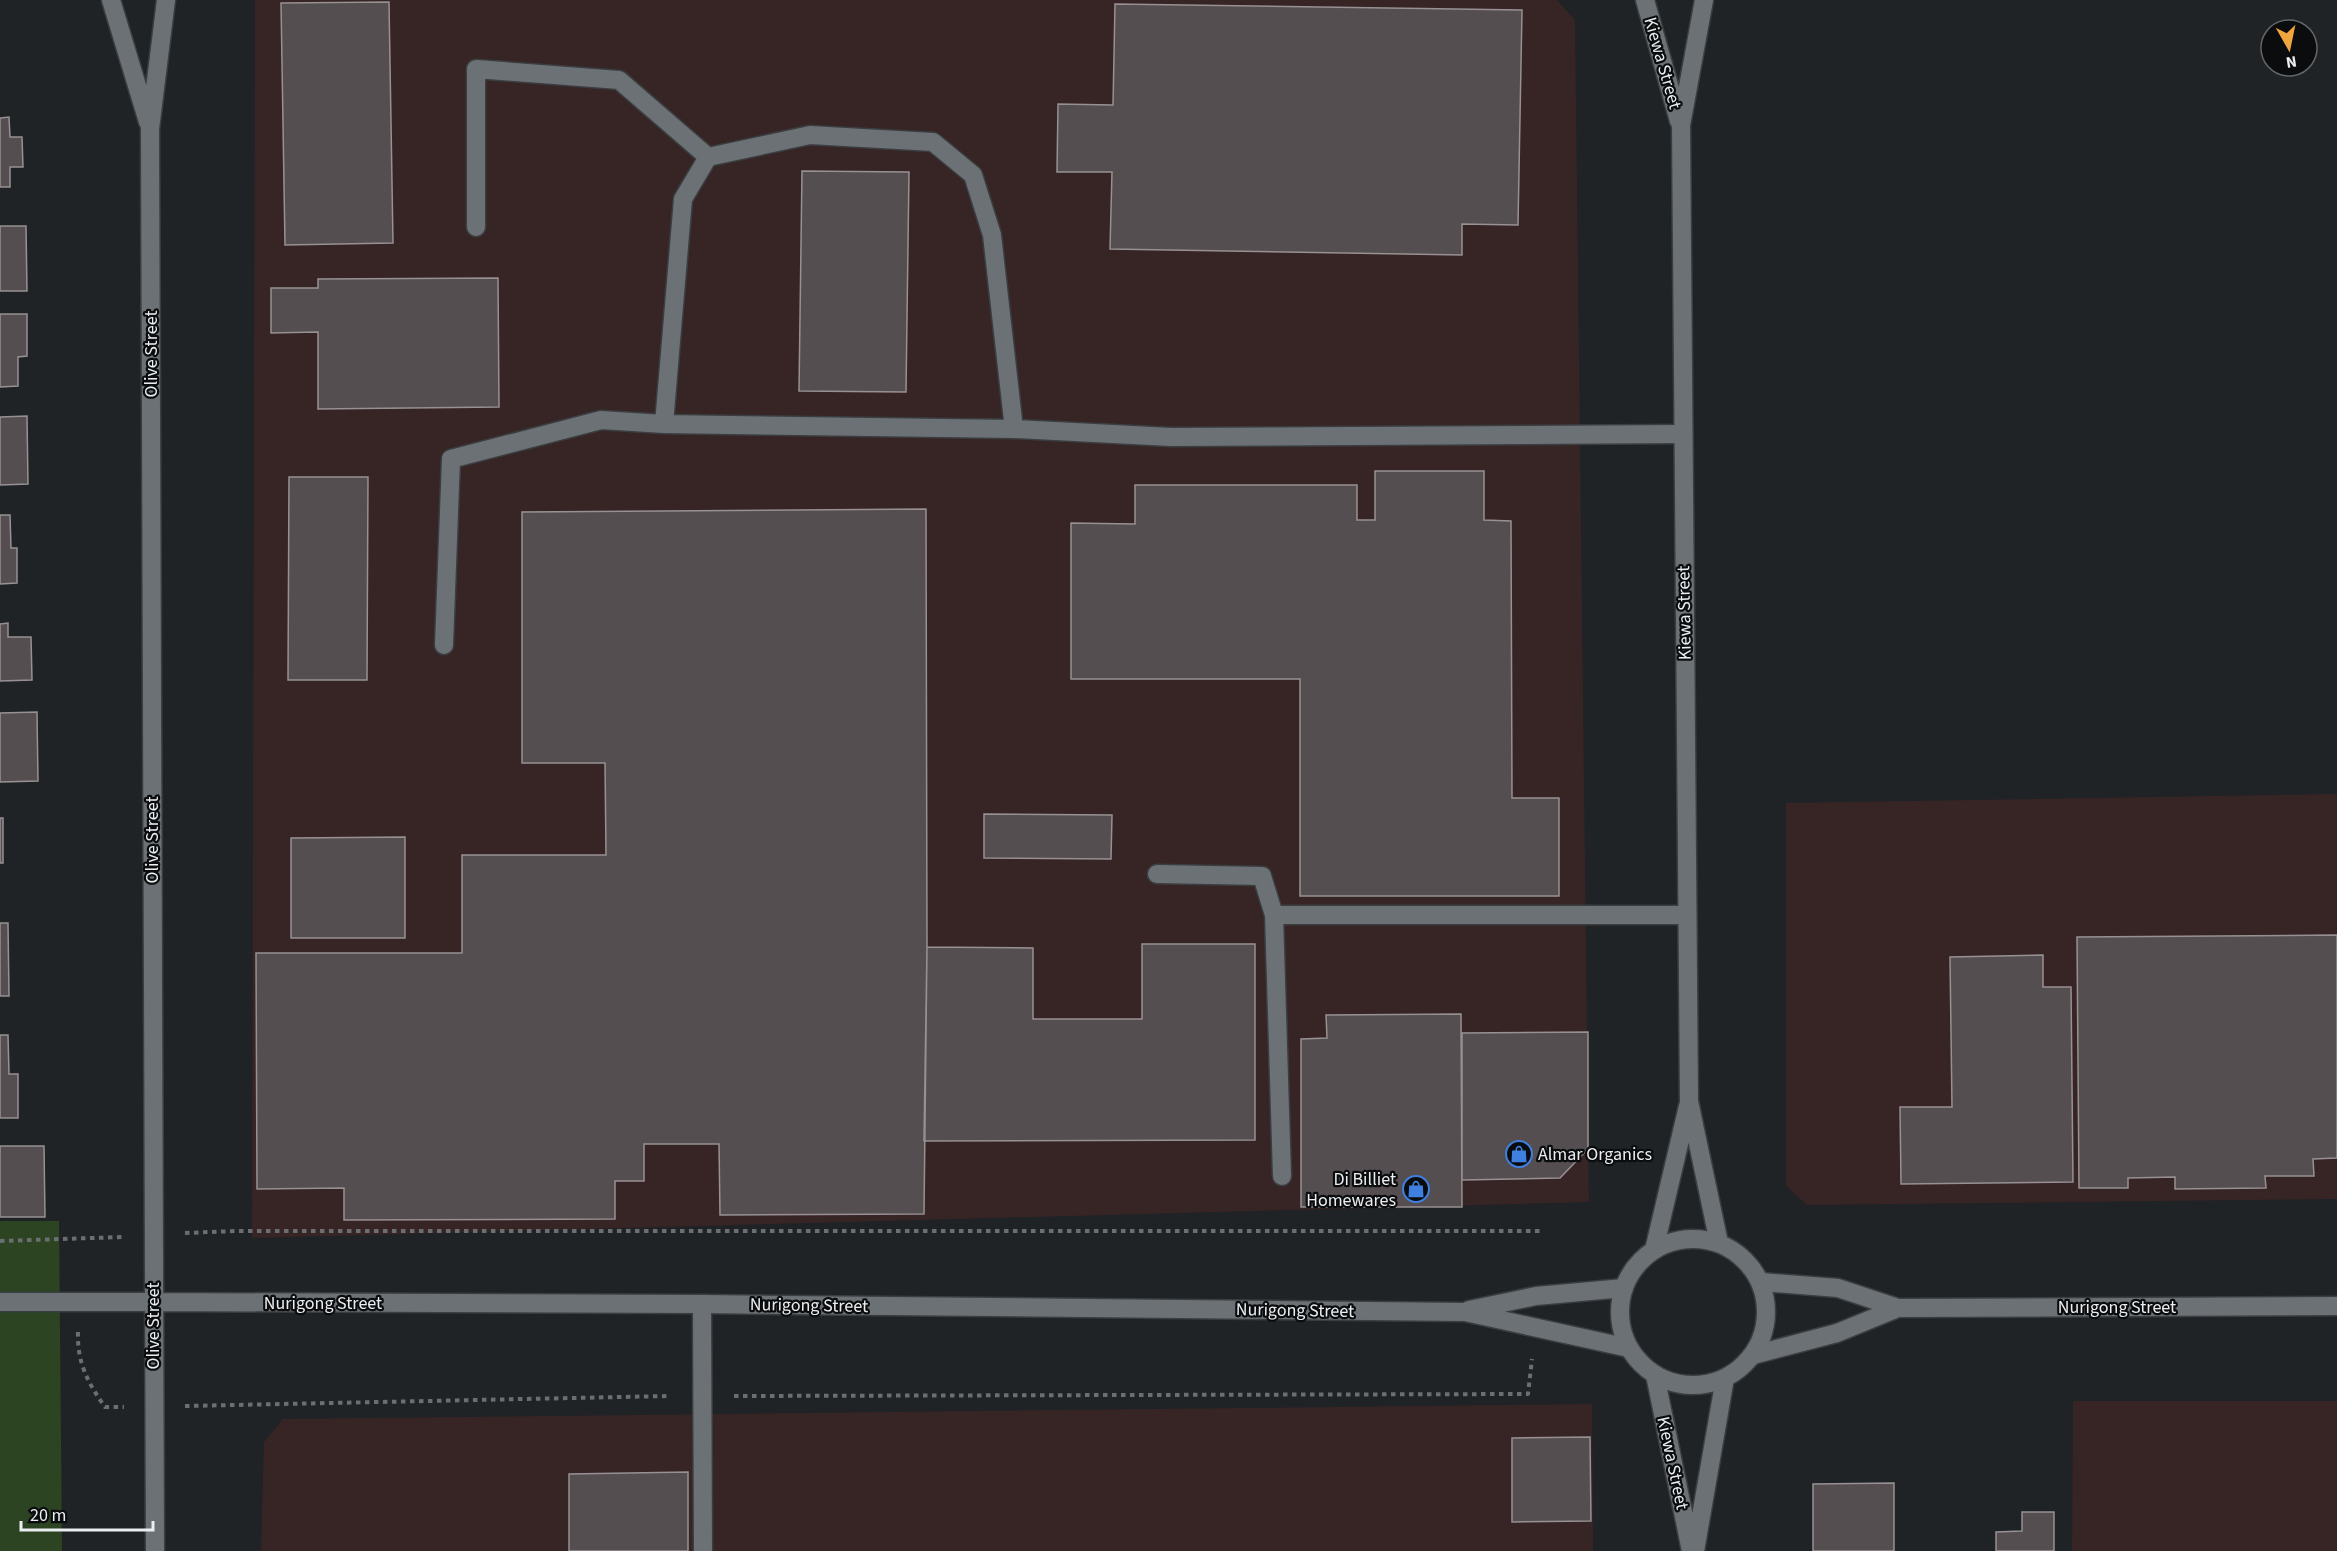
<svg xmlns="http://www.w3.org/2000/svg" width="2337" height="1551" font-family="'Source Sans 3',sans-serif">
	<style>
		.industrial { fill: #372425 }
		.green { fill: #2d4423 }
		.building { fill: #554e51; stroke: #989193; stroke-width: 1.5 }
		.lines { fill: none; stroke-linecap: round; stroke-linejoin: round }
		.lane-casing { stroke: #3b3e40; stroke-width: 21 }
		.street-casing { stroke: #3b3e40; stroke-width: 21 }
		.secondary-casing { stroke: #3b3e40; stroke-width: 21 }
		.path { stroke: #6b6f71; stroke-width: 4; stroke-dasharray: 4.5 4.5; stroke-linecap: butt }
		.lane { stroke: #6c7175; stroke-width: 18 }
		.street { stroke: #6c7175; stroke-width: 18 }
		.secondary { stroke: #6c7175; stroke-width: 18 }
		.labels { text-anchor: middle; stroke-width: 4.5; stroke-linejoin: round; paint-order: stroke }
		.street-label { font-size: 18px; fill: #ebeef0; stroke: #0a0c0e }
		.poi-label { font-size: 18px; fill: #ebeef0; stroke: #0a0c0e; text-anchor: start }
	</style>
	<rect width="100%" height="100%" fill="#1f2326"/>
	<path class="industrial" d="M255 0H1557L1575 20 1589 1202 252 1238Z
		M2337 794V1199L1807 1205 1786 1186V803Z
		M2073 1401H2337V1551H2072Z
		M1592 1404 1593 1551H261L264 1442 283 1419Z"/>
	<path class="green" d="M0 1221H59L62 1551H0Z"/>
	<path class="building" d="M389 2 393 243 285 245 281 3Z
		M1115 4 1522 10 1518 225 1462 224V255L1110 249 1112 172H1057L1058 104 1113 105Z
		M9 117 10 137H22L23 167H10V187H0V118Z
		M802 171 909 172 906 392 799 391Z
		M0 226H26L27 291H0Z
		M498 278 499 407 318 409V332L271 333V288H318V279Z
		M0 314H27V356L18 357V386L0 387Z
		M27 416 28 484 0 485V417Z
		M1375 471H1484V520L1511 521 1512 798H1559V896H1300V679H1071V523L1135 524V485H1357V520H1375Z
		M289 477H368L367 680H288Z
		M926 509 927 947 924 1214 720 1215 719 1144H644V1181H615V1219L344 1220V1188L257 1189 256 953H462V855H606L605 763H522V512Z
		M0 515H10L11 548H17V583L0 584Z
		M8 623V637H31L32 680 0 681V624Z
		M37 712 38 781 0 782V713Z
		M984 814 1112 815 1111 859 984 858Z
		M0 818H3V863H0Z
		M405 837V938H291V838Z
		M0 923H8L9 996H0Z
		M2337 935V1158L2313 1159 2314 1176H2265L2266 1188 2175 1189V1177L2128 1178V1188H2079L2077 937Z
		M1142 944H1255V1140L924 1141 927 947 1033 948V1019H1142Z
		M2043 955V987H2071L2073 1182 1901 1184 1900 1107H1952L1950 957Z
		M1461 1014 1462 1207H1301V1039L1327 1038 1326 1015Z
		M1588 1032V1149L1560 1178 1462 1180V1033Z
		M0 1035H8L9 1074H18V1118H0Z
		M0 1146H44L45 1217H0Z
		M1590 1437 1591 1521 1512 1522V1438Z
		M688 1472V1551H569V1474Z
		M1894 1483V1551H1813V1484Z
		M2022 1512H2054V1551H1996V1532L2022 1531Z"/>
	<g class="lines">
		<defs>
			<path id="lane" d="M476 227V69L619 80 708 157
				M664 424 683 199 708 157 810 135 933 142 973 175 992 235 1014 429
				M444 645 451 459 601 420 664 424 1014 429 1171 437 1682 434
				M1157 874 1262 876 1274 915H1687
				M1274 915 1282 1176
				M0 1302H153
				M702 1304 703 1551"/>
			<path id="street" d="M111 0 148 122
				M1761 1282 1838 1288 1898 1308 2337 1306
				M153 1302 702 1304 1465 1312 1629 1348
				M1469 1310 1536 1296 1624 1288
				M1753 1355 1837 1333 1898 1308
				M155 1551 150 129 166 0"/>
			<path id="secondary" d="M1645 0 1679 121
				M1704 0 1681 125 1689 1101 1719 1243
				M1620 1312a73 73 0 1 1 146 0a73 73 0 1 1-146 0Z
				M1654 1250 1688 1106
				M1655 1375 1691 1551
				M1695 1551 1725 1378"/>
		</defs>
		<use href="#lane" class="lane-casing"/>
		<use href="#street" class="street-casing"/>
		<use href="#secondary" class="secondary-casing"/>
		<path class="path" d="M185 1233 235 1231H1540
			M0 1241 123 1237
			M78 1332C77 1363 88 1383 105 1407H124
			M734 1396 1528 1394 1532 1359
			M185 1406 669 1396"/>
		<use href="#lane" class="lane"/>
		<use href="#street" class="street"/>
		<use href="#secondary" class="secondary"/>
	</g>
	<defs>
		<symbol id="shop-ring" viewBox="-11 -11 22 22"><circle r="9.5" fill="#0a0c0e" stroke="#3f7fe0" stroke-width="1.5"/><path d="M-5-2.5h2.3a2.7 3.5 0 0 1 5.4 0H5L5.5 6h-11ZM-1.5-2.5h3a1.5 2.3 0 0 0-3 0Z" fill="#3f7fe0"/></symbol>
	</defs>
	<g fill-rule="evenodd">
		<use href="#shop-ring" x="1504" y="1139" width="30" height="30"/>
		<use href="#shop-ring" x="1401" y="1174" width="30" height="30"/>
	</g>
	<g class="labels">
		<g class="street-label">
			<text transform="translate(1663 63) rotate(74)" y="6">Kiewa Street</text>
			<text transform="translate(151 354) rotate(-90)" y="6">Olive Street</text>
			<text transform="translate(1684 613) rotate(-91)" y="6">Kiewa Street</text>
			<text transform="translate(152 840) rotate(-90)" y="6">Olive Street</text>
			<text x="323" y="1309">Nurigong Street</text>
			<text transform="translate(809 1305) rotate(1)" y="6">Nurigong Street</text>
			<text x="2117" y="1313">Nurigong Street</text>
			<text transform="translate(1295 1310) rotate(1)" y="6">Nurigong Street</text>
			<text transform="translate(153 1326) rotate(-90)" y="6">Olive Street</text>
			<text transform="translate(1673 1463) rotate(78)" y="6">Kiewa Street</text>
		</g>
		<g class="poi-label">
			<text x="1538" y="1160">Almar Organics</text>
			<text x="1396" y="1185" text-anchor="end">Di Billiet<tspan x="1396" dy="21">Homewares</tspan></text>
		</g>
	</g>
	<g transform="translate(2289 48) rotate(171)"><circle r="28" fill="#0a0c0e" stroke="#646668" stroke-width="1.5"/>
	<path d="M0-4.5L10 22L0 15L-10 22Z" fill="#f0a63f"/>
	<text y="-9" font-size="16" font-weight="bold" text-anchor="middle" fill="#ebeef0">N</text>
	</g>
	<path d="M21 1521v9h132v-9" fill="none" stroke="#ebeef0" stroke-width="3"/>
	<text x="30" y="1521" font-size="18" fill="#ebeef0" stroke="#0a0c0e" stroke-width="4.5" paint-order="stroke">20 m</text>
</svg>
